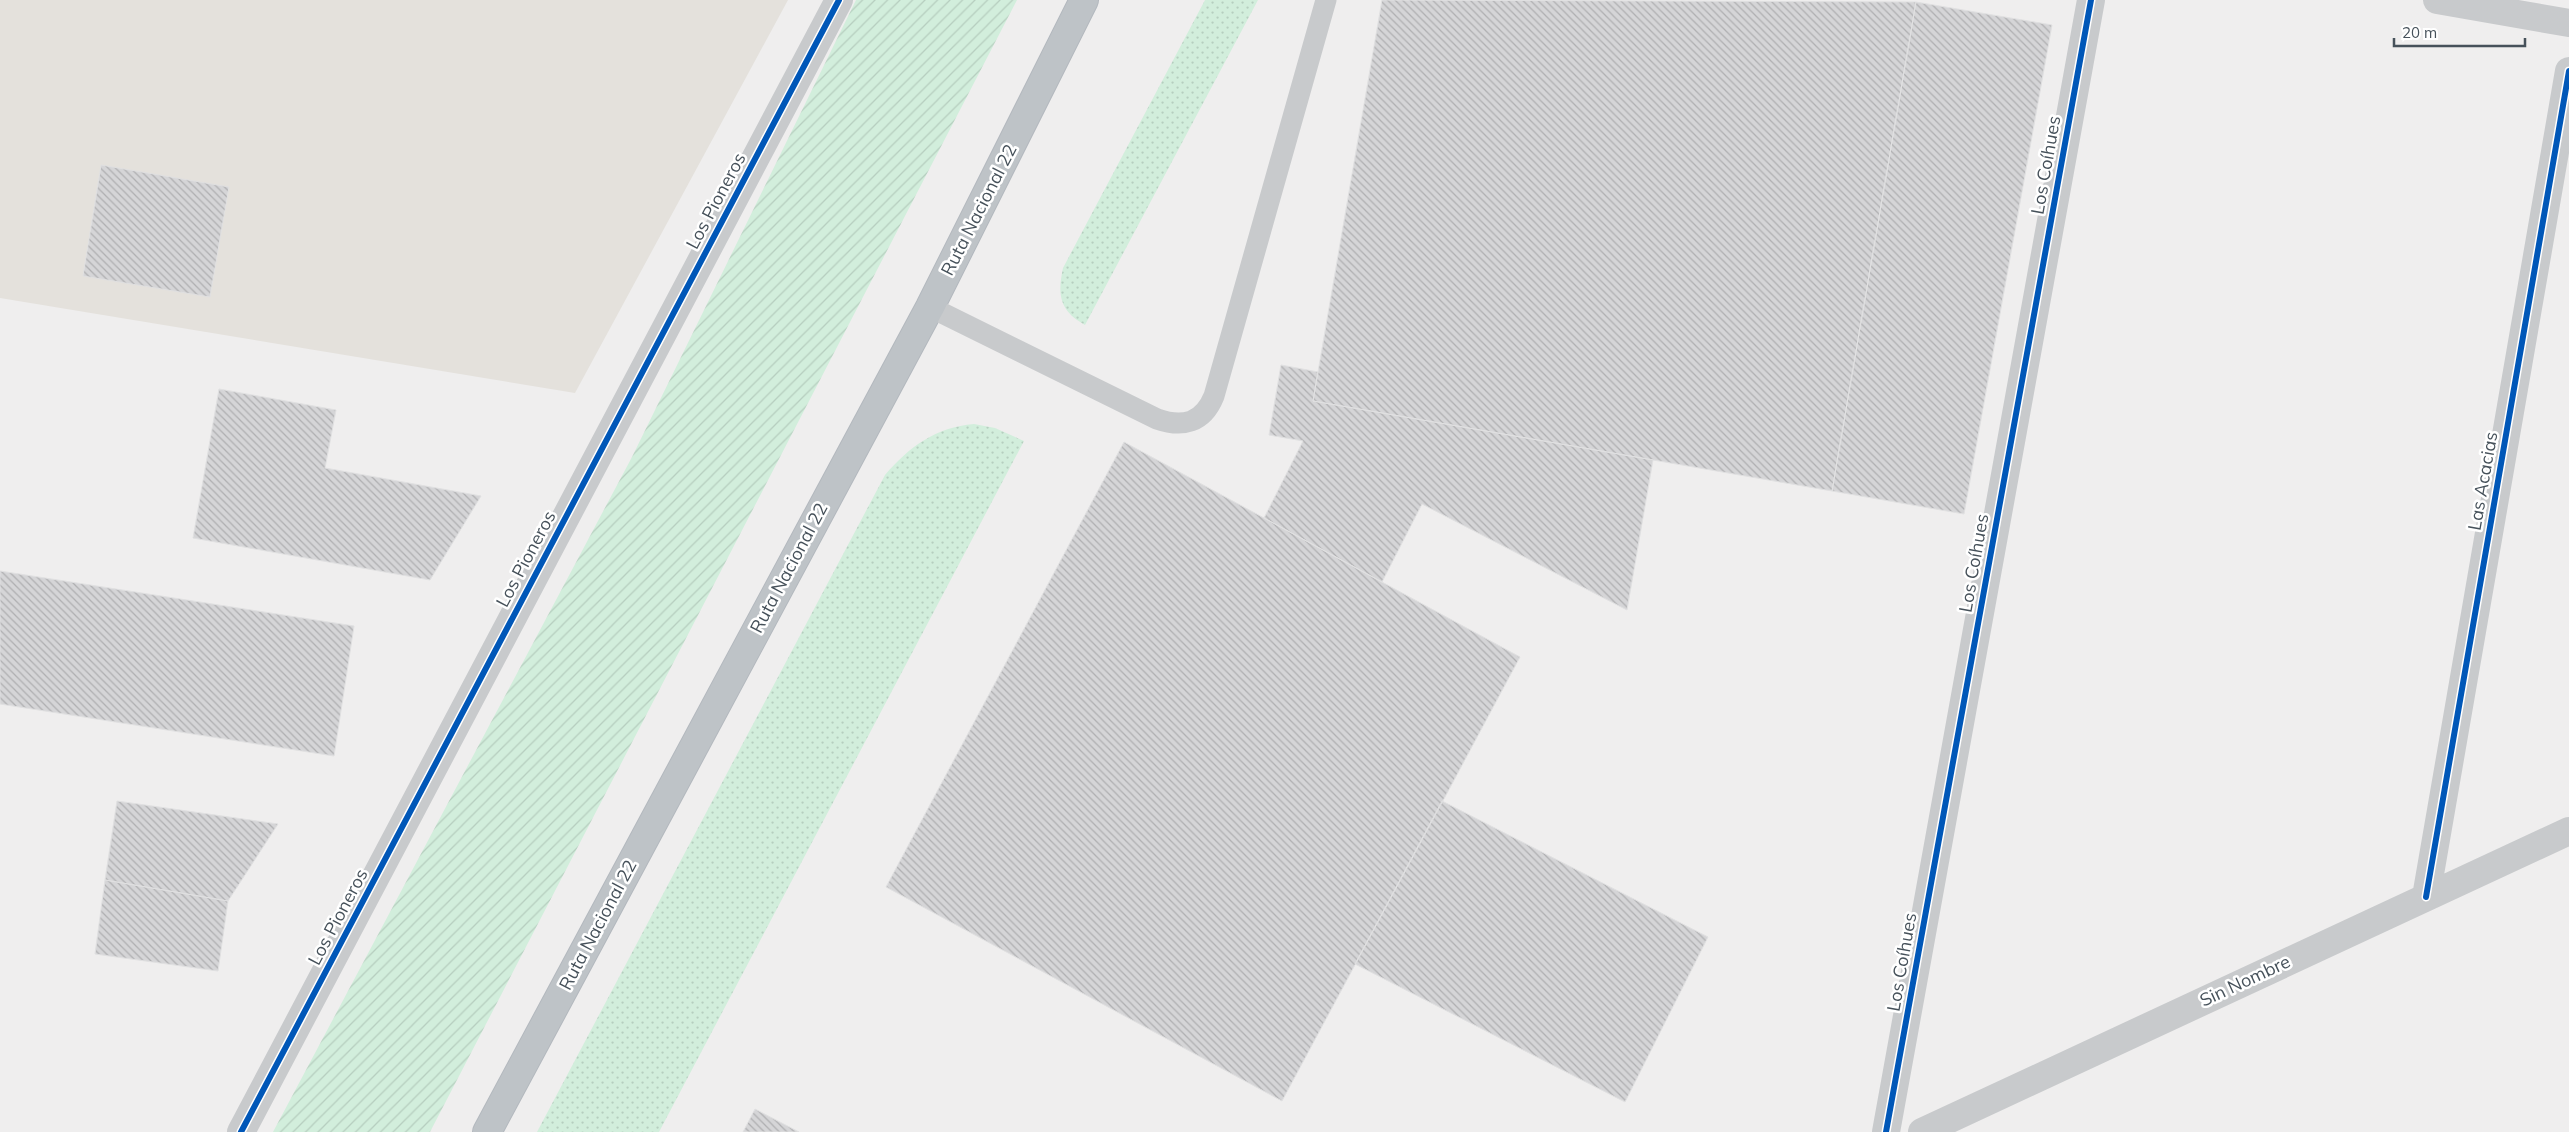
<svg xmlns="http://www.w3.org/2000/svg" width="2569" height="1132" font-family="Mulish,sans-serif">
	<style>
		.commercial { fill: #e4e1dc }
		.grass { fill: url(#grass-dots) }
		.garden { fill: url(#garden-furrows) }
		.building { fill: url(#building-back-hatch); stroke: #e0e0e1 }
		.lines { fill: none; stroke-linecap: round; stroke-linejoin: round }
		.trunk-casing { stroke: #b3b8be; stroke-width: 30 }
		.service { stroke: #c8cacc; stroke-width: 21 }
		.minor { stroke: #c8cacc; stroke-width: 28 }
		.tertiary { stroke: #c8cacc; stroke-width: 28 }
		.trunk { stroke: #bec3c7; stroke-width: 28 }
		.cycleway-casing { stroke: #fff; stroke-width: 9 }
		.cycleway { stroke: #0057b8; stroke-width: 6 }
		.labels { text-anchor: middle; stroke-width: 5; stroke-linejoin: round; paint-order: stroke }
		.street-label { font-size: 18px; fill: #46515a; stroke: #fff }
	</style>
	<defs>
		<pattern id="grass-dots" width="8" height="8" patternUnits="userSpaceOnUse" patternTransform="scale(1.25)"><rect width="8" height="8" fill="#d2eedc"/><path d="M2 2h.1M6 6h.1" fill="none" stroke="#b6cebf" stroke-width="1.8" stroke-linecap="round"/></pattern>
		<pattern id="garden-furrows" width="10" height="10" patternUnits="userSpaceOnUse" patternTransform="scale(1.25)"><rect width="10" height="10" fill="#d2eedc"/><path d="M-1 1l2-2M0 10L10 0M9 11l2-2" fill="none" stroke="#b6cebf"/></pattern>
		<pattern id="building-back-hatch" width="6" height="6" patternUnits="userSpaceOnUse" patternTransform="scale(1.25)"><rect width="6" height="6" fill="#d5d5d7"/><path d="M-1 5l2 2M0 0l6 6M5-1l2 2" fill="none" stroke="#afafb1"/></pattern>
	</defs>
	<rect width="100%" height="100%" fill="#efeeee"/>
	<path class="commercial" d="M0 0H788L575 393 0 298Z"/>
	<path class="grass" d="M1205 0H1258L1085 325C1060 311 1057 296 1063 268Z
		M974 424 995 428 1024 441 659 1132H537L885 475C909 447 936 427 974 424Z"/>
	<path class="garden" d="M856 0H1017L430 1132H273L632 457Z"/>
	<path class="building" d="M1382 0 1916 2 1832 491 1313 401Z
		M1916 2 2052 25 1964 514 1832 491Z
		M101 165 229 187 210 297 83 276Z
		M1281 365 1318 372 1313 401 1653 460 1627 610 1422 504 1382 582 1264 518 1303 441 1269 435Z
		M219 389 336 410 325 468 481 496 430 580 193 538Z
		M1124 442 1520 657 1282 1101 886 887Z
		M0 571 354 626 334 756 0 704Z
		M117 801 278 824 228 901 105 880Z
		M1442 801 1708 937 1625 1102 1355 964Z
		M105 880 228 901 218 971 95 954Z
		M755 1109 799 1132H743Z"/>
	<g class="lines">
		<defs>
			<path id="trunk" d="M487 1132 930 307 1084 0"/>
		</defs>
		<use href="#trunk" class="trunk-casing"/>
		<path class="service" d="M930 307 1157 419C1183 428 1203 423 1214 396L1326 0"/>
		<path class="minor" d="M2426 897 2569 71
			M1922 1132 2569 831"/>
		<path class="tertiary" d="M2437 0 2569 23
			M241 1132 839 0
			M1886 1132 2091 0"/>
		<use href="#trunk" class="trunk"/>
		<defs>
			<path id="cycleway" d="M2426 897 2569 71
				M241 1132 839 0
				M1886 1132 2091 0"/>
		</defs>
		<use href="#cycleway" class="cycleway-casing"/>
		<use href="#cycleway" class="cycleway"/>
	</g>
	<g class="labels">
		<g class="street-label">
			<text transform="translate(2046 165) rotate(-80)" y="6">Los Coíhues</text>
			<text transform="translate(716 201) rotate(-62)" y="6">Los Pioneros</text>
			<text transform="translate(979 210) rotate(-63)" y="6">Ruta Nacional 22</text>
			<text transform="translate(2483 481) rotate(-80)" y="6">Las Acacias</text>
			<text transform="translate(526 559) rotate(-62)" y="6">Los Pioneros</text>
			<text transform="translate(1974 563) rotate(-80)" y="6">Los Coíhues</text>
			<text transform="translate(789 568) rotate(-62)" y="6">Ruta Nacional 22</text>
			<text transform="translate(338 917) rotate(-62)" y="6">Los Pioneros</text>
			<text transform="translate(598 925) rotate(-62)" y="6">Ruta Nacional 22</text>
			<text transform="translate(1902 962) rotate(-80)" y="6">Los Coíhues</text>
			<text transform="translate(2245 981) rotate(-25)" y="6">Sin Nombre</text>
		</g>
	</g>
	<path d="M2394 38v8h131v-8" fill="none" stroke="#46515a" stroke-width="2.5"/>
	<text x="2402" y="38" font-size="15" fill="#46515a" stroke="#ffffff" stroke-width="4" paint-order="stroke">20 m</text>
</svg>
